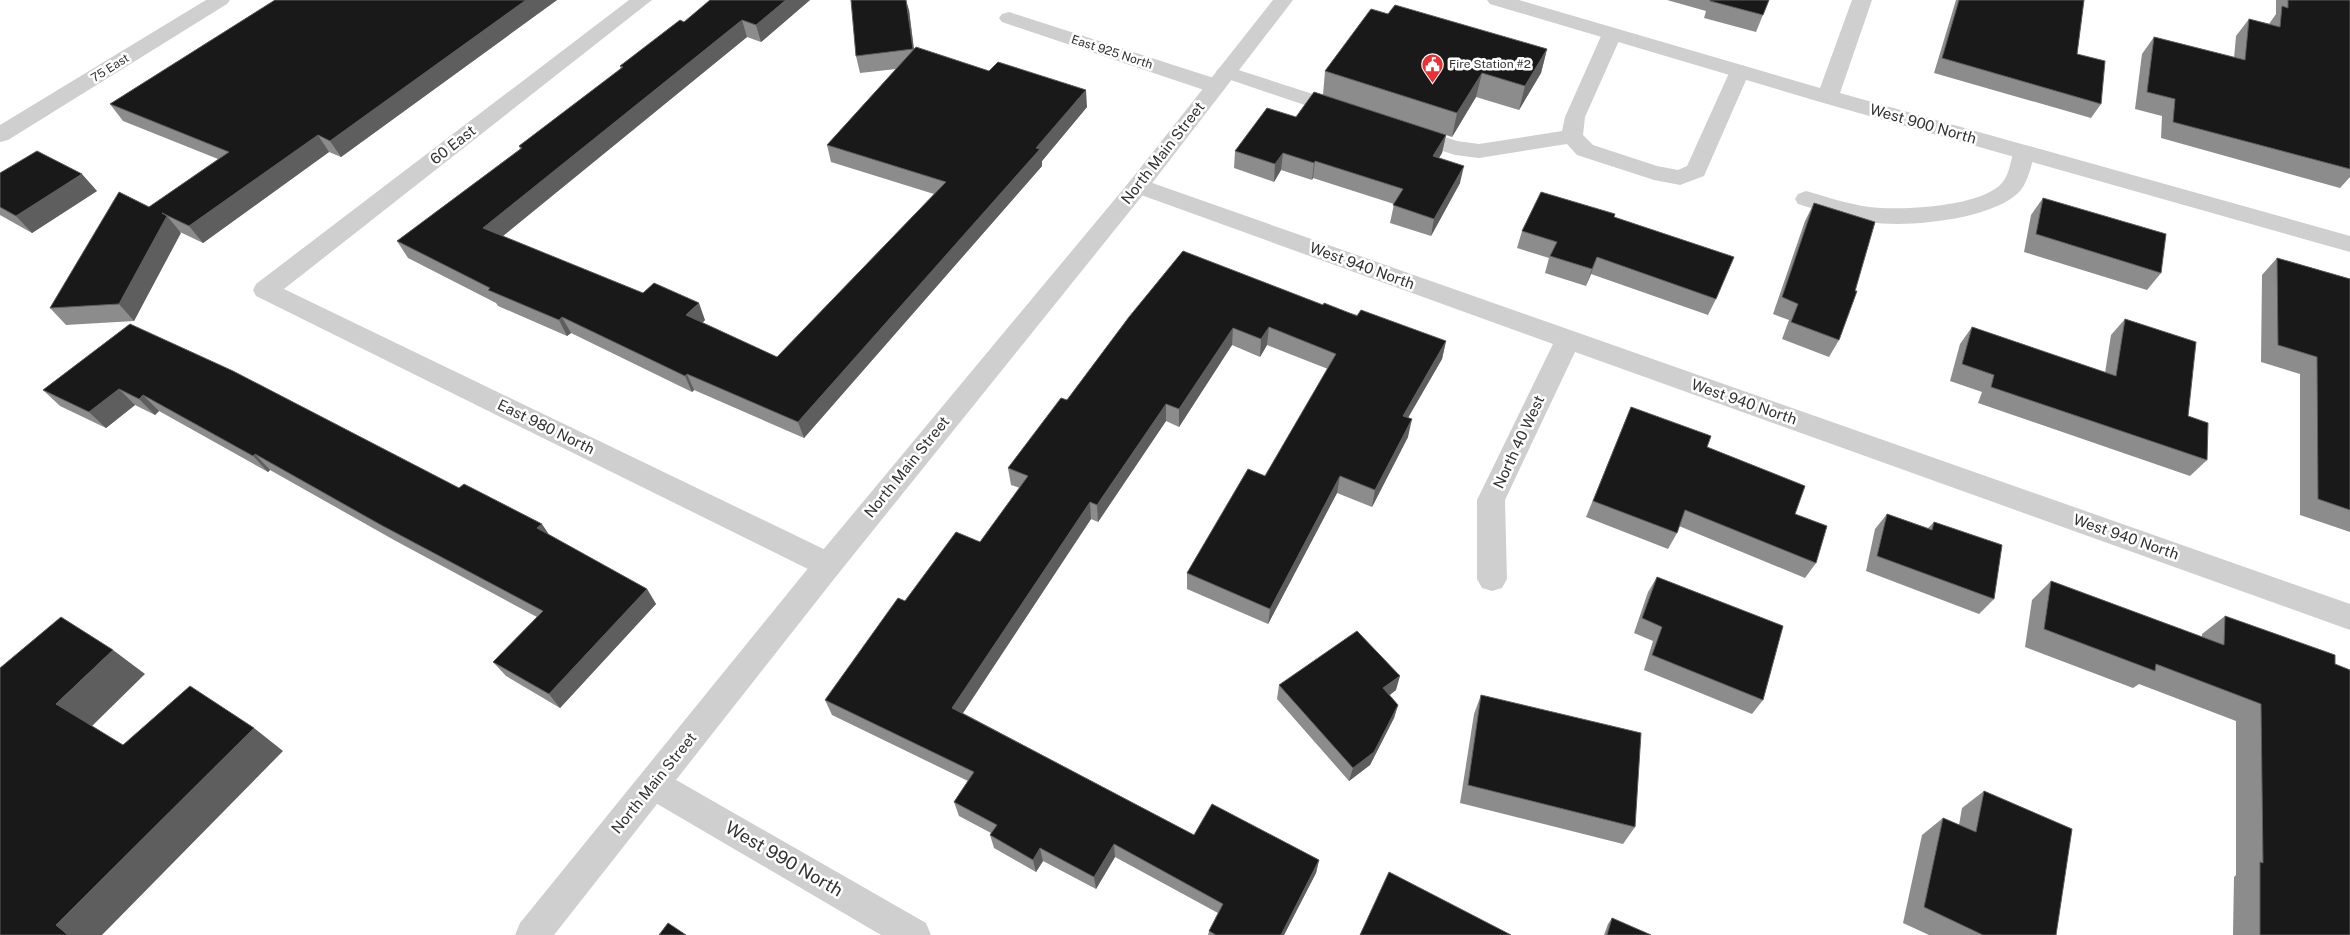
<svg xmlns="http://www.w3.org/2000/svg" width="2350" height="935" font-family="'Public Sans',sans-serif">
	<style>
		.lines { fill: none; stroke-linecap: round; stroke-linejoin: round }
		.service { fill: #cfcfcf; fill-rule: evenodd }
		.minor { fill: #cfcfcf; fill-rule: evenodd }
		.tertiary { fill: #cfcfcf; fill-rule: evenodd }
		.wall { fill: #8c8c8c }
		.shaded-wall { fill: #5e5e5e }
		.building { fill: #191919; stroke: #5e5e5e }
		.labels { text-anchor: middle; stroke-width: 5; stroke-linejoin: round; paint-order: stroke }
		.far-street-label { font-size: 12px; fill: #323232; stroke: #fff }
		.far-poi-label { font-size: 12px; fill: #323232; stroke: #fff; text-anchor: start }
		.street-label { font-size: 15px; fill: #323232; stroke: #fff }
		.near-street-label { font-size: 18px; fill: #323232; stroke: #fff }
	</style>
	<rect width="100%" height="100%" fill="#fff"/>
	<g class="lines">
		<path class="service" d="M1612 28 1619 30 1622 34 1585 117 1583 135 1593 145 1657 166 1678 170 1687 166 1730 71 1733 67 1740 65 1747 67 1750 71 1704 176 1680 185 1654 180 1577 155 1567 144 1479 158 1455 155 1403 138 1400 133 1403 128 1411 126 1457 141 1479 144 1562 131 1565 117 1602 34 1605 30Z
			M1226 66 1350 106 1353 111 1350 116 1343 118 1219 76 1216 72 1219 68Z
			M2024 145 2032 147 2035 152C2031 166 2028 184 2017 194 1988 220 1906 228 1869 222 1845 219 1821 211 1798 204L1795 199 1798 194 1806 191C1827 197 1848 204 1869 207 1900 211 1981 207 2002 183 2011 173 2010 157 2016 147Z"/>
		<path class="minor" d="M206 0H230L227 4 8 140 0 142V125Z
			M629 0H652L284 289 838 556 843 565 838 574 828 577 818 574 256 296 253 290 256 284Z
			M1487 0H1519L1820 88 1852 0H1872L1840 93 2350 236V252L1820 102 1490 4Z
			M1009 12 1223 81 1226 86 1223 91 1215 93 1207 91 1002 22 999 18 1002 14Z
			M1138 178 2350 604V630L1575 352 1505 500 1507 579 1502 588 1492 591 1482 588 1477 579V500L1553 344 1130 191 1126 186 1130 181Z
			M653 769 664 773 926 923 931 935H881L642 795 637 784 642 773Z"/>
		<path class="tertiary" d="M1273 0H1293L1146 191 838 574 554 935H515L520 923 818 556 1130 181Z"/>
	</g>
	<path class="wall" d="M275 0H557L341 157 329 152 203 243 180 232 134 321 66 325 50 308 149 207 218 159 123 121 110 104Z
		M810 0 761 42 747 37 503 236 705 320 702 323 777 357 934 194 831 162 827 145 896 69 860 73 856 56 909 10 914 49 1087 107 1042 161V166L804 438 694 390 692 392 571 333 567 336 498 306 496 303 408 258 397 241 520 149 519 146 621 69 620 66 684 22Z
		M1667 0H1769L1756 32 1704 18 1706 11Z
		M1956 0H2084L2077 54 2101 104 2091 118 1934 73Z
		M2276 0H2350V177L2340 188 2161 138 2162 116 2135 109 2142 54 2154 37 2234 58 2236 36 2249 19 2269 24 2276 14Z
		M1388 14 1547 49 1541 73 1519 110 1476 97 1452 137 1446 135 1442 153 1439 158 1460 183 1431 236 1390 223 1394 204 1313 178 1312 180 1281 170 1274 182 1234 168 1235 151 1296 117 1323 95 1325 71Z
		M0 173 97 191 32 233 0 215Z
		M2043 198 2161 273 2147 290 2024 252 2031 215Z
		M1814 203 1839 340 1829 357 1782 339 1789 320 1773 314 1805 221Z
		M1614 217 1716 299 1708 315 1591 274 1586 286 1545 273 1549 258 1517 248 1522 231Z
		M2277 258 2350 279V532L2300 515V374L2261 362 2262 275Z
		M1323 305 1446 341 1442 359 1408 418V437L1372 507 1337 493 1268 624 1187 589V573L1265 476 1328 369 1267 345 1260 357 1232 345 1179 427 1166 421 1098 522 1091 519 963 713 1194 835 1319 860 1316 873 1284 935H1208L1209 931 1218 913 1115 857 1096 889 1043 861 1036 872 994 848 990 835 991 833 959 816 954 802 968 781 832 715 825 700 905 601 980 542 1020 488 1011 485 1008 468 1067 400 1129 317Z
		M2125 319 2188 416 2207 460 2190 476 1978 403 1982 392 1950 381 1960 344 1972 327 2105 373 2111 335Z
		M130 324 549 535 647 589 656 604 560 708 506 676 493 662 537 617 394 540 270 470 268 472 159 411 155 415 135 405 106 428 60 406 43 390Z
		M1631 407 1707 447 1795 514 1816 563 1805 578 1679 526 1677 533 1668 549 1586 517Z
		M1887 514 1928 528 1934 522 1994 599 1979 614 1866 571 1875 529Z
		M1657 577 1763 700 1752 714 1644 670 1653 641 1634 633 1648 592Z
		M2051 581 2202 637V634L2225 616 2335 664 2350 935H2233L2234 877 2236 875V721L2139 684 2133 688 2025 647 2032 600Z
		M1279 685 1396 690 1390 695 1398 705 1394 718 1370 765 1349 781 1277 699Z
		M1481 695 1635 827 1623 844 1460 803 1474 714Z
		M1984 791 2056 935H1929L1903 923 1922 835 1943 818 1959 825 1962 808Z
		M1612 918 1651 935H1604L1608 924Z"/>
	<path class="shaded-wall" d="M526 0H557L341 157 330 141Z
		M786 0H810L761 42 756 25Z
		M906 0 909 10 916 67 913 49Z
		M742 20 747 37 493 244 483 228Z
		M1547 49 1541 73 1519 110 1525 86Z
		M1482 73 1476 97 1452 137 1457 113Z
		M1086 90 1087 107 1042 161V166L804 438 798 422Z
		M318 135 329 152 203 243 189 226Z
		M1446 135 1442 153 1429 173 1433 156Z
		M1283 153 1281 170 1274 182 1275 164Z
		M1315 161 1313 178 1312 180 1314 163Z
		M1464 166 1460 183 1431 236 1434 219Z
		M82 174 97 191 32 233 16 216Z
		M167 216 181 233 134 321 119 304Z
		M1597 257 1591 274 1586 286 1592 269Z
		M699 303 705 320 693 332 686 315Z
		M562 317 571 333 567 336 559 320Z
		M1269 327 1267 345 1260 357 1261 339Z
		M1233 328 1232 345 1179 427V409Z
		M1446 341 1442 359 1399 433 1403 416Z
		M687 374 694 390 692 392 685 376Z
		M119 389 135 405 106 428 89 412Z
		M143 395 159 411 155 415 139 399Z
		M1166 404V421L1098 522 1097 505Z
		M1412 419 1408 437 1372 507 1375 490Z
		M255 454 270 470 268 472 253 456Z
		M1340 476 1337 493 1268 624 1270 609Z
		M1090 502 1091 519 957 722 952 708Z
		M542 524 552 539 537 528Z
		M647 589 656 604 560 708 549 694Z
		M113 650 145 674 91 727 56 704Z
		M1400 676 1396 690 1380 702 1383 688Z
		M1398 705 1394 718 1370 765 1349 781 1353 768Z
		M254 728 283 751 102 935H68L56 925Z
		M1114 844 1115 857 1096 889 1094 877Z
		M1040 848 1043 861 1036 872 1033 860Z
		M1319 860 1316 873 1284 935H1281Z"/>
	<path class="building" d="M275 0H526L330 141 318 135 189 226 162 213 167 216 119 304 50 308 119 192 149 207 229 152 110 104Z
		M710 0H786L756 25 742 20 483 228 643 293 654 283 699 303 686 315 777 357 946 182 827 145 916 47 989 71 998 62 1086 90 1036 148 1040 149 798 422 687 374 685 376 562 317 559 320 488 290 490 288 397 241 522 148 519 146 623 67 620 66 680 20 684 22Z
		M851 0H906L913 49 856 56Z
		M1710 0H1769L1763 15 1710 1Z
		M1959 0H2084L2077 54 2105 61 2101 104 1942 58Z
		M2288 0H2350V169L2173 122 2175 99 2147 92 2154 37 2245 60 2249 19 2280 27 2282 6 2288 8Z
		M1395 5 1547 49 1525 86 1482 73 1457 113 1325 71 1371 9 1388 14Z
		M1314 92 1446 135 1433 156 1464 166 1434 219 1393 205 1403 189 1315 161 1314 163 1283 153 1275 164 1235 151 1267 108 1296 117Z
		M37 151 82 174 16 216 0 207V173Z
		M1541 192 1615 214 1614 217 1734 257 1716 299 1597 257 1592 269 1550 256 1557 242 1522 231Z
		M2043 198 2166 234 2161 273 2036 234Z
		M1814 203 1875 222 1855 291H1857L1839 340 1791 322 1798 304 1782 297Z
		M1183 251 1323 305 1324 303 1357 316 1361 310 1446 341 1403 416 1412 419 1375 490 1340 476 1270 609 1187 573 1248 469 1265 476 1336 354 1269 327 1261 339 1233 328 1179 409 1166 404 1097 505 1090 502 952 708 1194 835 1212 804 1319 860 1281 935H1216L1209 931 1223 904 1114 844 1094 877 1040 848 1033 860 990 835 997 825 954 802 974 772 825 700 898 598 905 601 956 532 980 542 1028 476 1008 468 1061 398 1067 400 1129 317Z
		M2277 258 2350 279V510L2318 499 2317 357 2278 345Z
		M2125 319 2196 342 2188 416 2208 423 2207 460 1991 387 1994 375 1962 364 1972 327 2116 376Z
		M130 324 233 371 459 488 464 484 542 524 537 528 647 589 549 694 493 662 543 611 381 525 255 454 253 456 143 395 139 399 119 389 89 412 43 390Z
		M1631 407 1711 436 1707 447 1805 486 1795 514 1827 526 1816 563 1685 510 1677 533 1593 501Z
		M1887 514 1932 530 1934 522 2002 545 1994 599 1877 556Z
		M1657 577 1783 626 1763 700 1652 655 1662 627 1642 618Z
		M2051 581 2224 645 2225 616 2335 655V664L2350 670V935H2260V862L2263 863 2261 704 2156 664 2155 671 2044 629Z
		M61 617 113 650 56 704 123 745 190 686 254 728 56 925 68 935H0V668Z
		M1357 631 1400 676 1383 688 1398 705 1374 752 1353 768 1279 685Z
		M1481 695 1641 733 1635 827 1468 785Z
		M1984 791 2072 829 2056 935H1983L1924 907 1943 818 1976 832Z
		M1389 872 1511 935H1360Z
		M1612 918 1651 935H1607Z
		M668 923 686 935H659Z"/>
	<defs>
		<symbol id="civic-pin" viewBox="-11 -11 22 30"><path d="M0 17L-7.5 6A9.5 9.5 0 1 1 7.5 6Z" fill="#ef2e33" stroke="#fff"/><path d="M-.6-6.5H3V-4.5H.6V-3L4-1V1h2V6H-6V1h2V-1L-.6-3ZM-1.2 2.5V6h2.4V2.5Z" fill="#fff"/></symbol>
	</defs>
	<g fill-rule="evenodd">
		<use href="#civic-pin" x="1420" y="52" width="25" height="34"/>
	</g>
	<g class="labels">
		<g class="far-street-label">
			<text transform="translate(1112 52) rotate(18)" y="4">East 925 North</text>
			<text transform="translate(110 68) rotate(-32)" y="4">75 East</text>
		</g>
		<g class="far-poi-label">
			<text x="1449" y="68">Fire Station #2</text>
		</g>
		<g class="street-label">
			<text transform="translate(1923 124) rotate(16)" y="5">West 900 North</text>
			<text transform="translate(453 145) rotate(-38)" y="5">60 East</text>
			<text transform="translate(1163 153) rotate(-52)" y="5">North Main Street</text>
			<text transform="translate(1362 266) rotate(20)" y="5">West 940 North</text>
			<text transform="translate(1744 402) rotate(19)" y="5">West 940 North</text>
			<text transform="translate(546 427) rotate(26)" y="5">East 980 North</text>
			<text transform="translate(1519 442) rotate(-65)" y="5">North 40 West</text>
			<text transform="translate(907 467) rotate(-51)" y="5">North Main Street</text>
			<text transform="translate(2126 537) rotate(19)" y="5">West 940 North</text>
			<text transform="translate(654 783) rotate(-51)" y="5">North Main Street</text>
		</g>
		<g class="near-street-label">
			<text transform="translate(784 859) rotate(30)" y="6">West 990 North</text>
		</g>
	</g>
</svg>
